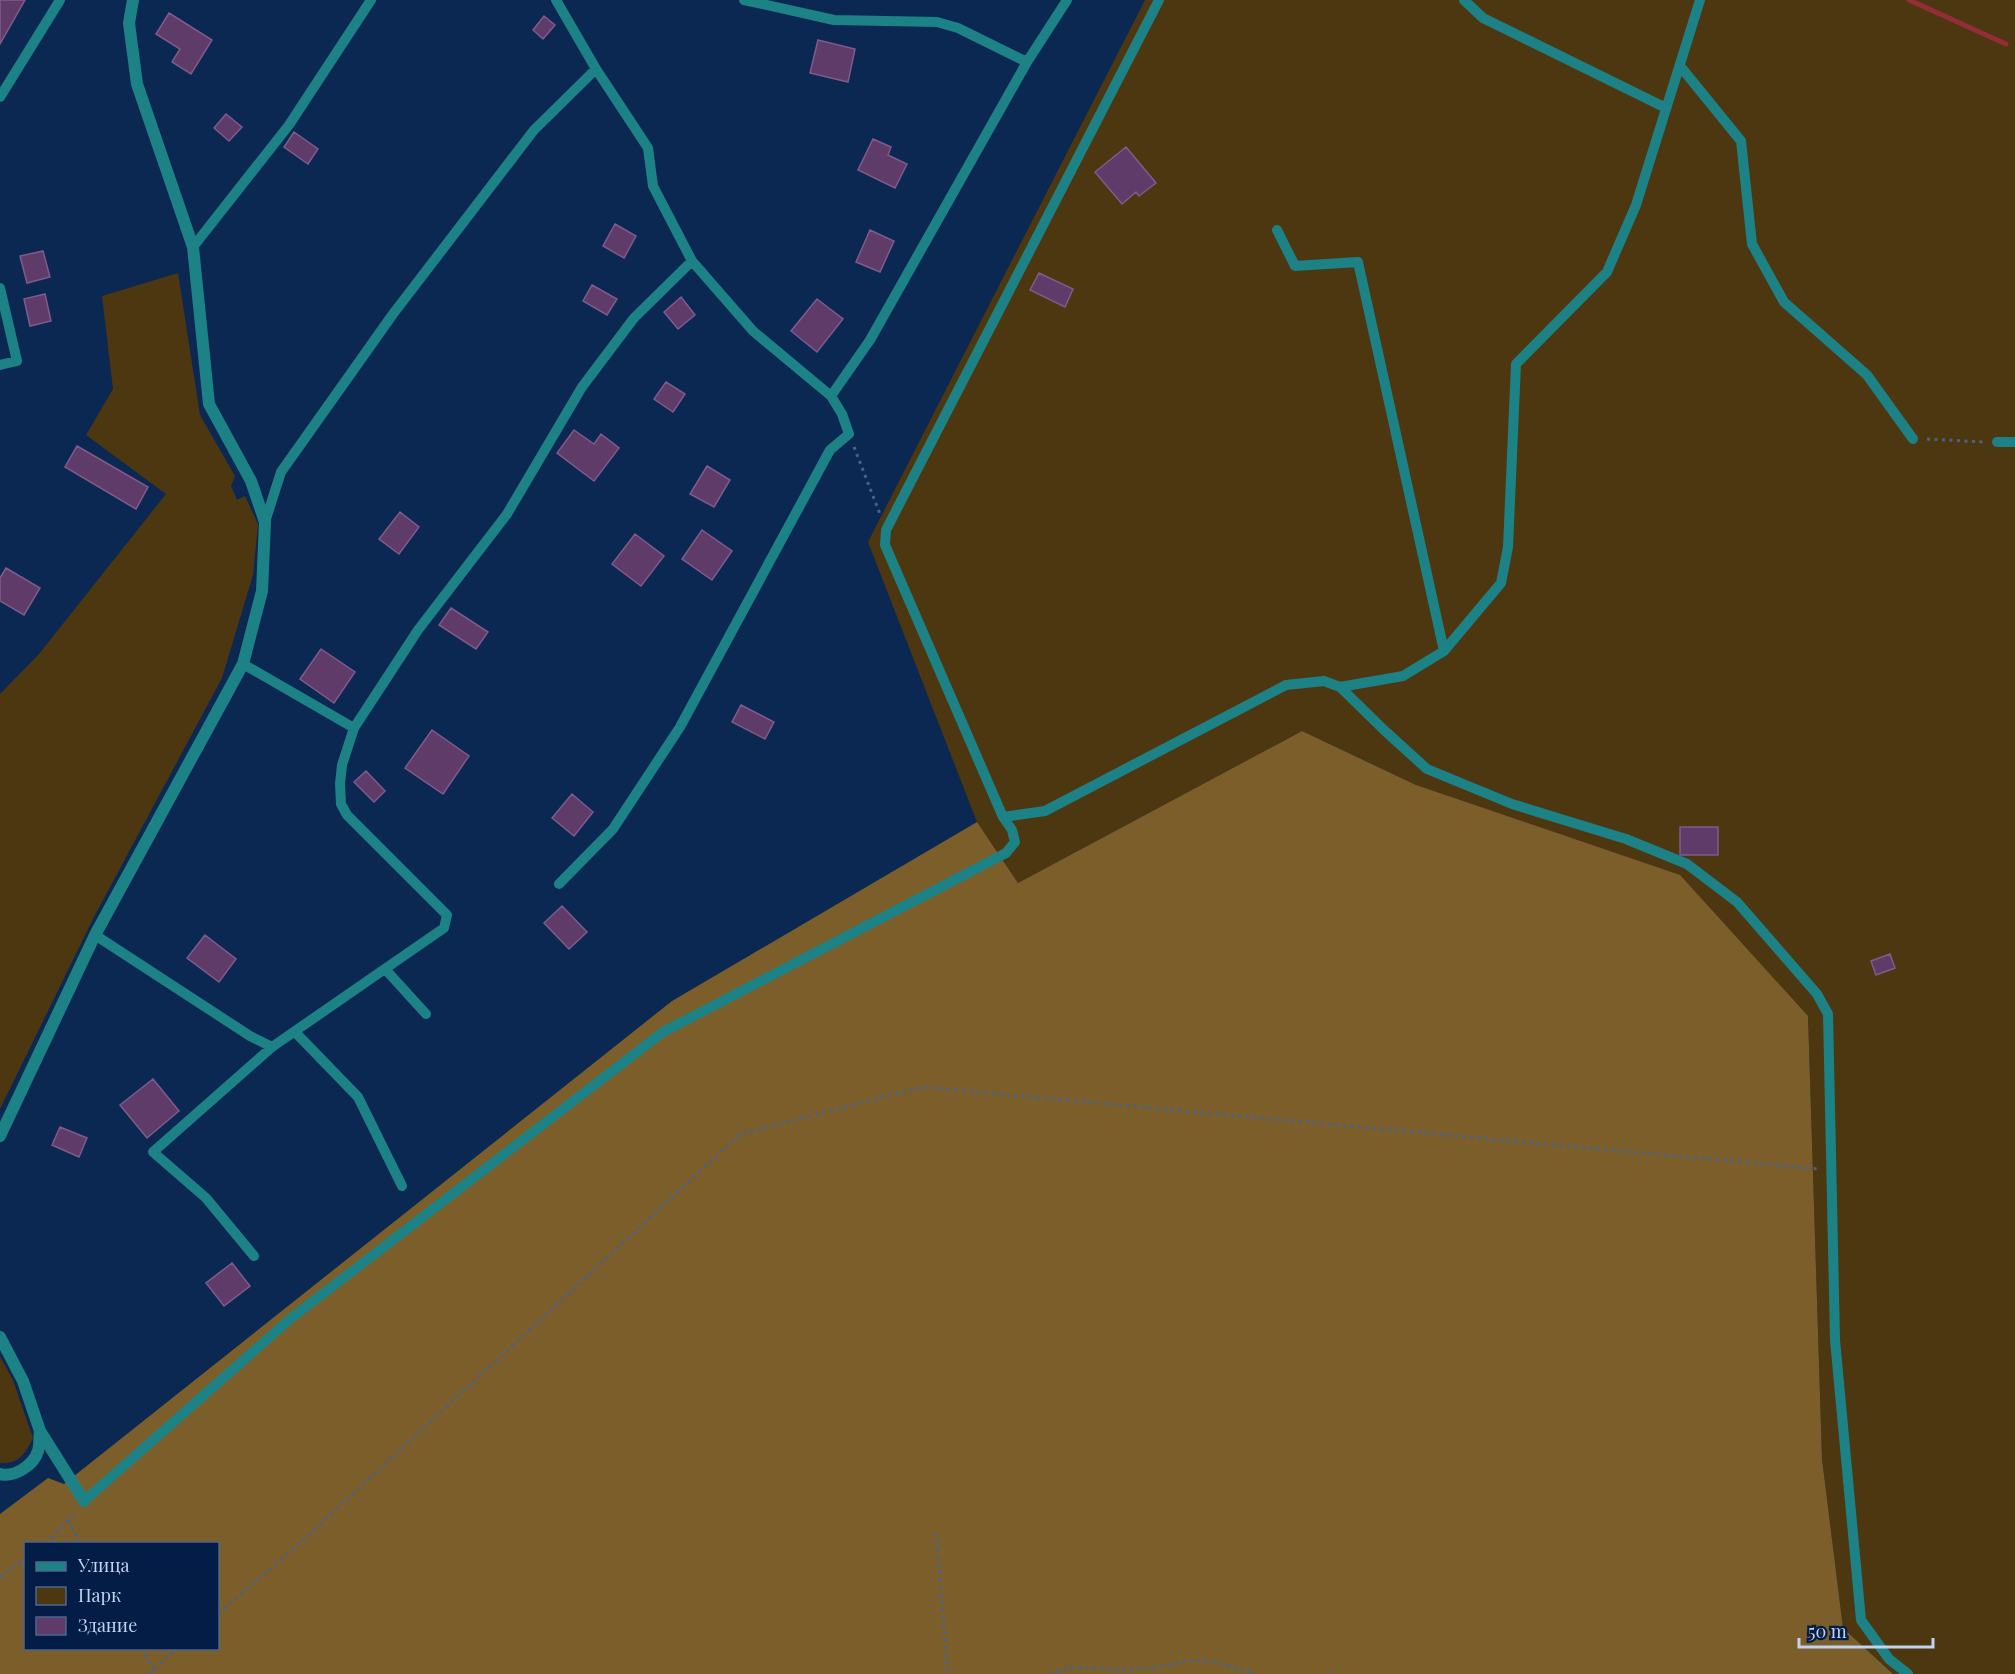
<svg xmlns="http://www.w3.org/2000/svg" width="2015" height="1674" font-family="'Playfair Display',serif">
	<style>
		.green { fill: #4d3710 }
		.forest { fill: #7c5e2a; fill-rule: evenodd }
		.lines { fill: none; stroke-linecap: round; stroke-linejoin: round }
		.stream { stroke: #912e37; stroke-width: 5 }
		.building { fill: #5e3b68; stroke: #805b8a; stroke-width: 1.5 }
		.path { stroke: #496287; stroke-width: 3; stroke-dasharray: 3 4.5; stroke-linecap: butt }
		.lane { stroke: #1d8285; stroke-width: 10 }
		.street { stroke: #1d8285; stroke-width: 12 }
	</style>
	<rect width="100%" height="100%" fill="#0b2852"/>
	<path class="green" d="M1145 0H2015V1674H1893L1843 1628 1822 1459 1808 1016 1416 785 1302 731 1018 883 977 822 868 542Z
		M178 273 200 415 235 476 231 486 237 500 245 496 258 524 253 575 222 678 94 917 0 1109V694L39 654 166 494 86 435 113 389 102 296Z
		M0 1356 13 1380 33 1438C25 1454 19 1464 0 1463Z"/>
	<path class="forest" d="M1302 731 1416 785 1680 875 1808 1016 1822 1459 1843 1628 1893 1674H0V1514L48 1478 64 1484 672 1001 977 822 1018 883ZM26 1544H218V1648H26Z"/>
	<g class="lines">
		<path class="stream" d="M1909 0 2006 44"/>
	</g>
	<path class="building" d="M0 0H25L0 44Z
		M169 13 212 40 191 74 172 62 180 49 156 34Z
		M544 16 555 25 543 39 533 30Z
		M818 40 855 49 848 82 810 73Z
		M226 114 242 127 229 141 214 128Z
		M294 132 318 149 308 164 284 147Z
		M873 139 891 147 888 155 907 164 895 188 858 170Z
		M1126 147 1156 183 1139 196 1136 192 1122 204 1095 172Z
		M615 224 636 236 624 258 603 246Z
		M870 230 894 241 880 272 856 262Z
		M43 251 50 277 27 283 20 256Z
		M1039 273 1073 289 1065 307 1030 290Z
		M592 285 617 299 607 315 583 301Z
		M45 294 51 321 30 326 24 299Z
		M681 297 695 315 678 329 664 312Z
		M817 299 843 319 817 352 791 331Z
		M666 382 685 394 673 412 654 399Z
		M574 430 594 444 601 434 619 448 594 481 557 453Z
		M77 446 148 487 136 509 65 467Z
		M707 466 730 480 714 507 690 494Z
		M400 512 419 527 399 554 379 539Z
		M702 530 732 551 712 580 682 559Z
		M635 534 664 556 641 586 612 564Z
		M6 568 40 588 24 615 0 601V578Z
		M451 608 488 632 476 649 439 625Z
		M321 649 355 672 334 703 300 679Z
		M741 705 774 722 765 739 732 722Z
		M432 730 469 756 443 794 405 768Z
		M366 771 385 791 374 802 354 782Z
		M572 794 593 812 574 836 552 818Z
		M1680 827H1718V855H1680Z
		M562 906 587 932 569 949 544 923Z
		M205 935 236 959 219 982 187 958Z
		M1890 954 1895 968 1876 975 1871 961Z
		M153 1079 179 1111 147 1138 120 1105Z
		M60 1127 87 1138 79 1157 52 1145Z
		M232 1263 250 1286 224 1306 206 1283Z"/>
	<g class="lines">
		<path class="path" d="M1927 439 1983 442
			M854 447 880 514
			M68 1520 81 1544
			M936 1534 948 1674
			M46 1544 75 1512
			M0 1577 26 1558
			M218 1614 299 1544 740 1134 923 1087 1818 1169
			M141 1648 156 1674
			M148 1674 178 1648
			M1049 1674 1072 1667 1126 1670 1153 1668 1194 1660 1215 1662 1256 1674
			M1327 1674H1334"/>
		<path class="lane" d="M556 0 596 69 648 148 653 186 692 261 753 331 831 396 842 414 849 434 830 450 680 727 613 829 559 884
			M744 0 834 20 937 22 958 28 1027 62
			M1464 0 1483 18 1666 108
			M1680 66 1741 141 1752 244 1784 302 1867 375 1913 439
			M0 97 60 0
			M1277 230 1295 266 1358 262 1444 651
			M193 247 289 125 371 0
			M0 288 17 361 0 365
			M831 396 870 340 1027 62 1067 0
			M1997 442H2015
			M265 522 281 472 393 314 534 130 596 69
			M243 664 354 728
			M1340 687 1403 676 1444 651 1501 583 1508 547 1516 364 1607 272 1636 205 1700 0
			M1003 817 1045 811 1286 685 1324 681 1340 687 1384 730 1427 769 1512 804 1626 839 1687 864 1737 902 1817 994 1828 1014 1835 1340 1861 1620 1889 1659 1908 1674
			M95 935 250 1036 272 1047
			M385 969 426 1014
			M295 1032 358 1097 402 1186
			M254 1256 206 1198 153 1152 272 1047 444 928 447 915 347 815 341 804 340 784 342 765 354 728 418 630 507 514 582 387 634 318 692 261
			M84 1501 290 1319 663 1032 1006 853 1015 842 1012 830 1003 817 885 545 886 530 1159 0"/>
		<path class="street" d="M0 1136 95 935 243 664 262 591 265 522 251 481 209 404 193 247 137 84 129 23 133 0
			M0 1337 23 1381 40 1431 84 1501
			M0 1474C14 1478 34 1465 38 1451 40 1445 39 1437 40 1431"/>
	</g>
	<rect x="24" y="1542" width="195" height="108" fill="#031d47" stroke="#4f668a" stroke-width="1.5"/>
	<rect x="36" y="1562" width="30" height="9" fill="#1d8285" stroke="#4f668a" stroke-width="1.5"/>
	<text x="78" y="1572" font-size="18" fill="#c2d3ef">Улица</text>
	<rect x="36" y="1587" width="30" height="18" fill="#4d3710" stroke="#4f668a" stroke-width="1.5"/>
	<text x="78" y="1602" font-size="18" fill="#c2d3ef">Парк</text>
	<rect x="36" y="1617" width="30" height="18" fill="#5e3b68" stroke="#4f668a" stroke-width="1.5"/>
	<text x="78" y="1632" font-size="18" fill="#c2d3ef">Здание</text>
	<path d="M1799 1638v9h134v-9" fill="none" stroke="#c2d3ef" stroke-width="3"/>
	<text x="1808" y="1638" font-size="18" fill="#c2d3ef" stroke="#031d47" stroke-width="4.5" paint-order="stroke">50 m</text>
</svg>
